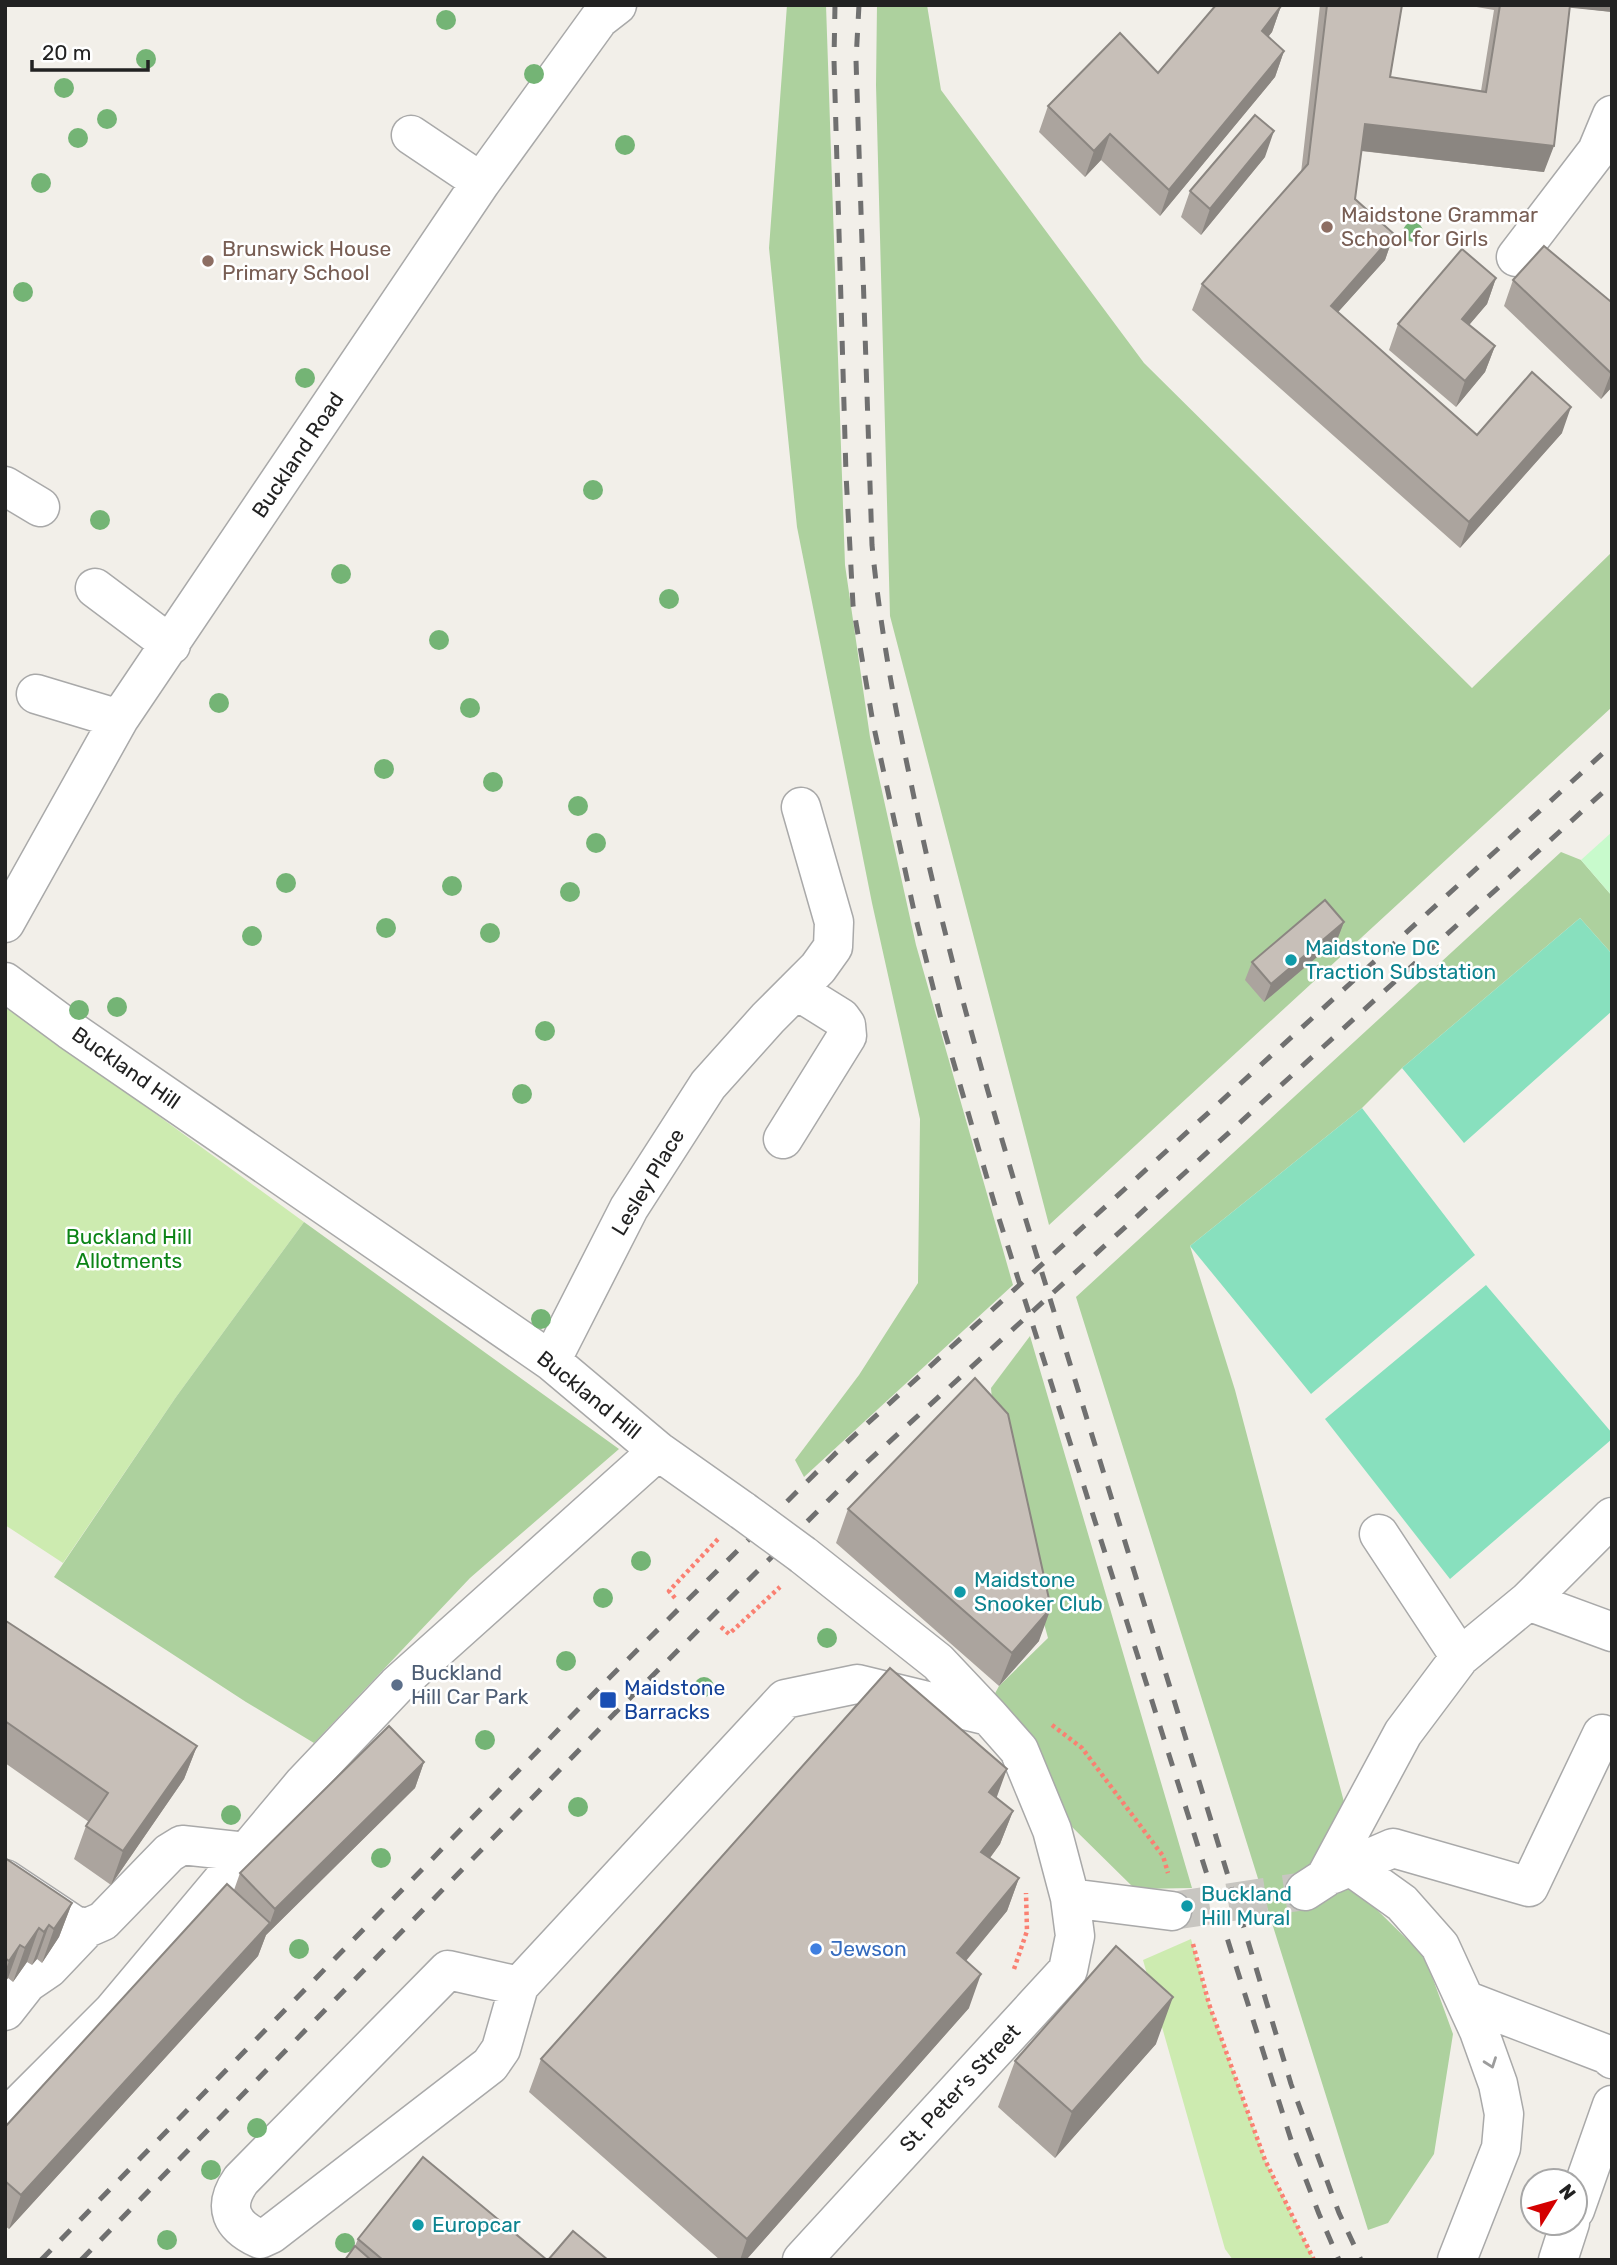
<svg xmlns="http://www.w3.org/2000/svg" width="1617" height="2265" font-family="Rubik,sans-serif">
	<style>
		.grass { fill: #cdebb0 }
		.forest { fill: #add19e }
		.park { fill: #c8facc }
		.pitch { fill: #88e0be }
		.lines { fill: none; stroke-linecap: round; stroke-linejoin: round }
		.minor-tunnel { stroke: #c8c6c1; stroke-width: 38; stroke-dasharray: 38 19; stroke-linecap: butt }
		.minor-casing { stroke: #a9a9a9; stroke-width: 41 }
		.path { stroke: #fa8072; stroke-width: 4.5; stroke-dasharray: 3.5 3.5; stroke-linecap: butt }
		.minor { stroke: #fff; stroke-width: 38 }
		.rail { stroke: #707070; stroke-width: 5; stroke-dasharray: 14 14; stroke-linecap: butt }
		.minor-bridge-casing { stroke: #a9a9a9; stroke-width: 41; stroke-linecap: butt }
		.minor-bridge { stroke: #fff; stroke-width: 38 }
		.tree { fill: #74b475 }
		.wall { fill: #aba49e }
		.shaded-wall { fill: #8b8681 }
		.building { fill: #c7bfb8; stroke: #8b8681; stroke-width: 2 }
		.oneway { stroke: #9c9c9c }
		.education-dot { fill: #8d6e63; stroke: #fff; stroke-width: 2.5 }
		.culture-dot { fill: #0f9aa8; stroke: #fff; stroke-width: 2.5 }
		.service-dot { fill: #5c6f8a; stroke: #fff; stroke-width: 2.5 }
		.transit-dot { fill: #1a4fb4; stroke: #fff; stroke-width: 2.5 }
		.shop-dot { fill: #3f7fe0; stroke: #fff; stroke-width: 2.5 }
		.labels { text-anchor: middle; stroke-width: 5; stroke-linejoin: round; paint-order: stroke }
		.education-label { font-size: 21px; fill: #785e54; stroke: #fff; text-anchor: start }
		.street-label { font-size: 21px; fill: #222; stroke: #fff }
		.culture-label { font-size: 21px; fill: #0d838f; stroke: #fff; text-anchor: start }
		.park-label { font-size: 21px; fill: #0c8416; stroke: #fff }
		.service-label { font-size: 21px; fill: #4e5e75; stroke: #fff; text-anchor: start }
		.transit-label { font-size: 21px; fill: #164399; stroke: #fff; text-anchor: start }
		.shop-label { font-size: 21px; fill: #366cbe; stroke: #fff; text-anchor: start }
	</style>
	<rect width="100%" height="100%" fill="#f2efe9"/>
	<path class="grass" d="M5 1004 304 1222 176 1397 63 1563 5 1525Z
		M1191 1939 1209 2004 1265 2160 1314 2260H1233L1225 2249 1143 1960Z"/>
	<path class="forest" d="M787 5H826L845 565 870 737 916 945 1013 1285 804 1477 795 1460 859 1375 918 1283 920 1119 872 903 797 527 769 248Z
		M877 5H927L941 90 1144 363 1472 688 1612 552V707L1049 1225 890 616 876 85Z
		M1561 852 1581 860 1612 896V954L1580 918 1402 1068 1362 1108 1190 1246 1235 1390 1371 1904 1425 1957 1453 2034 1434 2154 1388 2223 1368 2230 1076 1297Z
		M304 1222 619 1449 470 1578 314 1743 246 1702 54 1577 176 1397Z
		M1030 1336 1192 1888 1135 1889 1068 1823 992 1699 999 1686 1048 1638 996 1448 991 1388Z"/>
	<path class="park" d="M1612 832V896L1581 860Z"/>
	<path class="pitch" d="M1580 918 1612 954V1011L1464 1143 1402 1068Z
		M1362 1108 1475 1255 1311 1394 1190 1246Z
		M1486 1285 1612 1433V1439L1450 1579 1325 1419Z"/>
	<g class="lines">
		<path class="minor-tunnel" d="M1172 1911 1305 1891"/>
		<defs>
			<path id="minor" d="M411 135 481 182
				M1516 257 1597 151 1612 115
				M5 486 40 507
				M95 588 171 645
				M36 694 119 719
				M5 923 119 719 481 182 599 19 617 5
				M5 982 70 1030 551 1361 658 1451 743 1511
				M783 1139 847 1036 846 1025 841 1018 796 990
				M551 1361 629 1208 708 1085 768 1018 818 968 833 947 834 922 801 807
				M1379 1534 1460 1657
				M1528 1601 1612 1632
				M1349 1865 1402 1903 1440 1946 1479 2031 1498 2084 1504 2114 1501 2148 1457 2260
				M1333 1874 1393 1848 1529 1887 1602 1734
				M5 1879 74 1925 87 1928 103 1921 169 1853 182 1845 246 1852
				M1305 1891 1325 1878 1403 1733 1460 1657 1528 1601 1612 1517
				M1070 1898 1172 1911
				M519 1986 448 1970 241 2180C222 2207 231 2226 260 2239L271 2234 490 2065 501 2049 519 1986 785 1699 857 1684 989 1716
				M1465 2000 1606 2054 1612 2059
				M5 2011 27 1983 49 1968 87 1928
				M5 2119 113 2011 304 1783 397 1685 658 1451
				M1575 2210 1612 2105
				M802 2260 1068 1970 1075 1936 1070 1898 1052 1830 1019 1750 989 1716 938 1662 803 1555
				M1558 2260 1570 2223"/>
		</defs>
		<use href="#minor" class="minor-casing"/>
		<path class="path" d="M675 1598 669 1591 718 1539
			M721 1627 729 1634 780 1587
			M1052 1725 1082 1748 1163 1856 1168 1873
			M1193 1944 1209 2004 1265 2160 1314 2260
			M1014 1969 1027 1931 1026 1893"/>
		<use href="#minor" class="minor"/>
		<path class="rail" d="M835 5 834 60 846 474 853 605 873 723 914 911 941 1019 996 1209 1293 2146 1319 2214 1339 2260
			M859 5 856 60 872 545C880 626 894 704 911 783 947 959 998 1130 1051 1302 1131 1563 1213 1823 1291 2084L1339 2213 1361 2260
			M41 2260 598 1689 846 1443 1612 745
			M81 2260 619 1709 866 1463 1612 784"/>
		<defs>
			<path id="minor-bridge" d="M743 1511 803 1555"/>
		</defs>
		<use href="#minor-bridge" class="minor-bridge-casing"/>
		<use href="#minor-bridge" class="minor-bridge"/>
	</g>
	<g class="tree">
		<circle cx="446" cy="20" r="10"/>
		<circle cx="146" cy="59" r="10"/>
		<circle cx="534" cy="74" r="10"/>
		<circle cx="64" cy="88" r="10"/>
		<circle cx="107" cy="119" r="10"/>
		<circle cx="78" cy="138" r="10"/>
		<circle cx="625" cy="145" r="10"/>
		<circle cx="41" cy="183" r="10"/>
		<circle cx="1413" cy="232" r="10"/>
		<circle cx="23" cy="292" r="10"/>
		<circle cx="305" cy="378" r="10"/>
		<circle cx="593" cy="490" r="10"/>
		<circle cx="100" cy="520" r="10"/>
		<circle cx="341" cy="574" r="10"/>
		<circle cx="669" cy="599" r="10"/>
		<circle cx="439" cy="640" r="10"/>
		<circle cx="219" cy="703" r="10"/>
		<circle cx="470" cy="708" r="10"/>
		<circle cx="384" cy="769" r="10"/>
		<circle cx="493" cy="782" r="10"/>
		<circle cx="578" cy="806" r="10"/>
		<circle cx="596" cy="843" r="10"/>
		<circle cx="286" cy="883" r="10"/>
		<circle cx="452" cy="886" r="10"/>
		<circle cx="570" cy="892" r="10"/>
		<circle cx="386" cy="928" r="10"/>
		<circle cx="490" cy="933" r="10"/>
		<circle cx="252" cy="936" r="10"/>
		<circle cx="117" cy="1007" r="10"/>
		<circle cx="79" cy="1010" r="10"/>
		<circle cx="545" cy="1031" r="10"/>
		<circle cx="522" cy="1094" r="10"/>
		<circle cx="541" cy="1319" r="10"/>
		<circle cx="641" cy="1561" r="10"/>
		<circle cx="603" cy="1598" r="10"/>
		<circle cx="827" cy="1638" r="10"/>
		<circle cx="566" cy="1661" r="10"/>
		<circle cx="704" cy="1687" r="10"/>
		<circle cx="485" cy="1740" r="10"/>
		<circle cx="578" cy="1807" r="10"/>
		<circle cx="231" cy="1815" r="10"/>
		<circle cx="381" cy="1858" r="10"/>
		<circle cx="299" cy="1949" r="10"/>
		<circle cx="257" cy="2128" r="10"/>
		<circle cx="211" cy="2170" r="10"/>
		<circle cx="167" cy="2240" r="10"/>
		<circle cx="345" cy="2243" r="10"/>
	</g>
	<path class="wall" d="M1320 5H1402L1390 77 1481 91 1494 10 1465 5H1612V12L1569 7 1544 172 1361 151 1355 199 1394 234 1385 260 1338 312 1477 435 1562 433 1460 548 1192 310 1202 284 1301 173Z
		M1281 6 1272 32 1268 37 1284 51 1275 77 1160 216 1101 160 1085 177 1039 132 1048 106 1158 73Z
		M1265 157 1201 235 1181 217 1190 191Z
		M1496 278 1487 304 1469 325 1495 346 1485 372 1456 407 1389 350 1398 324Z
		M1513 280 1610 301 1612 387 1601 399 1504 306Z
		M1344 922 1337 940 1264 1002 1245 980 1252 962Z
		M848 1509 1039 1641 999 1686 836 1543Z
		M5 1623 197 1746 184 1779 111 1885 74 1859 86 1826 89 1822 5 1763Z
		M424 1762 415 1788 266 1935 258 1956 9 2229 5 2226V2127L234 1890 240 1873Z
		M996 1798 1013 1811 1000 1844 990 1858 1019 1878 1007 1911 966 1961 969 2008 746 2260H720L529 2092 541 2059Z
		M5 1858 72 1903 59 1937 42 1963 37 1959 32 1965 27 1962 13 1982 8 1978 5 1982Z
		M1156 2044 1055 2158 998 2107 1015 2061Z
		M358 2239 547 2260H345L355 2246Z"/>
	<path class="shaded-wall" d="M1563 5H1612V12L1563 7Z
		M1281 6 1272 32 1252 57 1262 31Z
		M1284 51 1275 77 1160 216 1169 190Z
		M1365 124 1554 146 1544 172 1355 150Z
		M1274 131 1265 157 1201 235 1210 209Z
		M1110 134 1101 160 1085 177 1094 151Z
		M1394 234 1385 260 1321 331 1331 306Z
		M1496 278 1487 304 1452 345 1462 319Z
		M1495 346 1485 372 1456 407 1465 381Z
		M1612 371V387L1601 399 1611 373Z
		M1571 407 1562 433 1460 548 1469 522Z
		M1344 922 1337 940 1264 1002 1271 984Z
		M1051 1608 1039 1641 999 1686 1012 1653Z
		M197 1746 184 1779 111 1885 123 1851Z
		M424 1762 415 1788 266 1935 258 1956 9 2229 21 2195 270 1923 275 1909Z
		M1007 1769 995 1802 989 1792Z
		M1013 1811 1000 1844 969 1886 981 1852Z
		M1019 1878 1007 1911 944 1987 957 1953Z
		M72 1903 59 1937 42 1963 54 1929Z
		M49 1925 37 1959 32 1965 44 1932Z
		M39 1928 27 1962 13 1982 25 1948Z
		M20 1945 8 1978 5 1982V1972L9 1961Z
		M981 1974 969 2008 746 2260H740L747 2239Z
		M1173 1997 1156 2044 1055 2158 1072 2112Z"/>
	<path class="building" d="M1216 5H1280L1281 6 1262 31 1284 51 1169 190 1110 134 1094 151 1048 106 1120 33 1158 73Z
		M1327 5H1402L1390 77 1486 92 1500 5H1570L1554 146 1365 124 1355 199 1394 234 1331 306 1477 435 1532 372 1571 407 1469 522 1202 284 1308 164Z
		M1255 115 1274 131 1210 209 1190 191Z
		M1544 246 1610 301 1612 299V371L1611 373 1513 280Z
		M1462 249 1496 278 1462 319 1495 346 1465 381 1398 324Z
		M1325 900 1344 922 1271 984 1252 962Z
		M975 1378 1008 1414 1051 1608 1012 1653 848 1509Z
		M6 1621 197 1746 123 1851 86 1826 108 1793 5 1721V1623Z
		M890 1668 1007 1769 989 1792 1013 1811 981 1852 1019 1878 957 1953 981 1974 747 2239 541 2059Z
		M389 1726 424 1762 275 1909 240 1873Z
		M5 1858 72 1903 54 1929 49 1925 44 1932 39 1928 25 1948 20 1945 9 1961 5 1958Z
		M227 1884 270 1923 21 2195 5 2181V2127Z
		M1116 1946 1173 1997 1072 2112 1015 2061Z
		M423 2157 547 2260H383L358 2239Z
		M573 2231 608 2260H548Z
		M355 2246 371 2260H345Z"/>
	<defs><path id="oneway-chevron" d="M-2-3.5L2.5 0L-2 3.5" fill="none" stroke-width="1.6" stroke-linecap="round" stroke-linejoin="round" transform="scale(1.75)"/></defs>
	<use class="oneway" href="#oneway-chevron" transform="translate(1491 2063) rotate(70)"/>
	<g class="education-dot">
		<circle cx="1327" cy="227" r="7"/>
		<circle cx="208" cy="261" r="7"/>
	</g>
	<g class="culture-dot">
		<circle cx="1291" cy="960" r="7"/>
		<circle cx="960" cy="1592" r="7"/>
		<circle cx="1187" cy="1906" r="7"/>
		<circle cx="418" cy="2225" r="7"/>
	</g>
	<circle class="service-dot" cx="397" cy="1685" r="7"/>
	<rect class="transit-dot" x="599" y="1691" width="18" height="18" rx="3.5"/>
	<circle class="shop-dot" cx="816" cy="1949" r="7"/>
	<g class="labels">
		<g class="education-label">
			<text x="1341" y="222">Maidstone Grammar<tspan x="1341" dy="24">School for Girls</tspan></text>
			<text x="222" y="256">Brunswick House<tspan x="222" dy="24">Primary School</tspan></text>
		</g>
		<g class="street-label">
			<text transform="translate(298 455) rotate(-56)" y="7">Buckland Road</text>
			<text transform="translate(126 1068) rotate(35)" y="7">Buckland Hill</text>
			<text transform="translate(648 1182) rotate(-59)" y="7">Lesley Place</text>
			<text transform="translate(589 1395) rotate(39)" y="7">Buckland Hill</text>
			<text transform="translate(960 2088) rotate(-47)" y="7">St. Peter's Street</text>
		</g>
		<g class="culture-label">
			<text x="1305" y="955">Maidstone DC<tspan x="1305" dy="24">Traction Substation</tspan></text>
			<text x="974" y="1587">Maidstone<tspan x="974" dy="24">Snooker Club</tspan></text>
			<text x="1201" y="1901">Buckland<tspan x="1201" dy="24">Hill Mural</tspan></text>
			<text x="432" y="2232">Europcar</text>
		</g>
		<g class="park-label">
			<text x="129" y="1244">Buckland Hill<tspan x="129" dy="24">Allotments</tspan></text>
		</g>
		<g class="service-label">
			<text x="411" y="1680">Buckland<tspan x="411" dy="24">Hill Car Park</tspan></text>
		</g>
		<g class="transit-label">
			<text x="624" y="1695">Maidstone<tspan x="624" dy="24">Barracks</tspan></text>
		</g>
		<g class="shop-label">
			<text x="830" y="1956">Jewson</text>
		</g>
	</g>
	<rect width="1617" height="2265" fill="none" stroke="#222222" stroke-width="14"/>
	<g transform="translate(1554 2202) rotate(53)"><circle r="33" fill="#ffffff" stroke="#a7a7a7" stroke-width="2"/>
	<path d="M0-5L12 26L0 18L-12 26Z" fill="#d40000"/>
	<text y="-10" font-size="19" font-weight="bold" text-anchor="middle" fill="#222222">N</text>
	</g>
	<path d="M32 60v10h116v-10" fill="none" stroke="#222222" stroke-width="3.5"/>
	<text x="42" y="60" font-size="21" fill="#222222" stroke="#ffffff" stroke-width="5" paint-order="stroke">20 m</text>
</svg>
